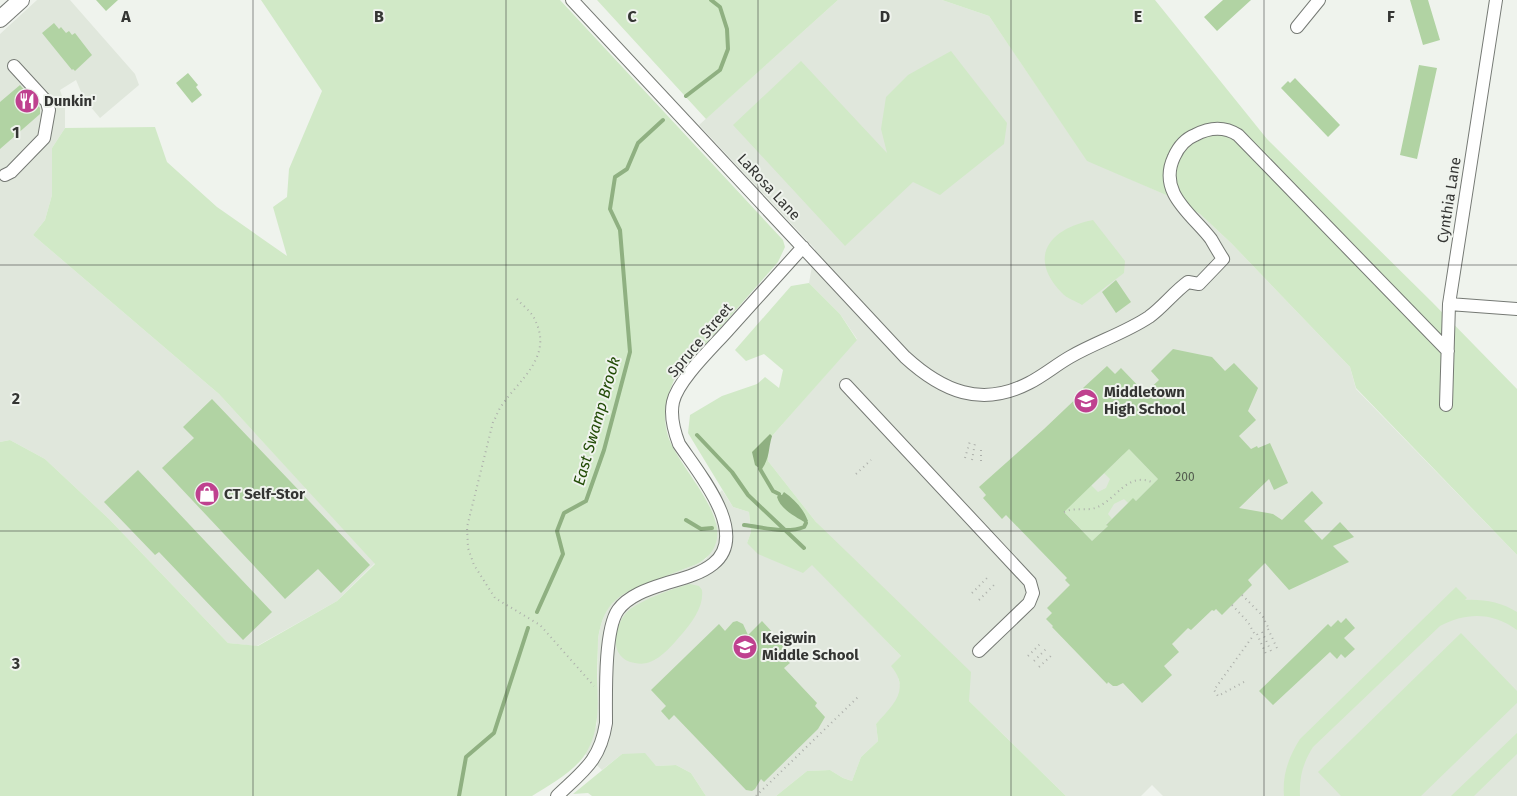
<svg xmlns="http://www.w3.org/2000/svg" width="1517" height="796" font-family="'Fira Sans',sans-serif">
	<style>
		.built { fill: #e0e7dc }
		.green { fill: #d1e9c7 }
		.water { fill: #8fb081 }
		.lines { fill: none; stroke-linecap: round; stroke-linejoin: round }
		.stream { stroke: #8fb081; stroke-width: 4 }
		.building { fill: #b1d3a3; fill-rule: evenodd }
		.minor-casing { stroke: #757974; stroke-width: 14 }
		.major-casing { stroke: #757974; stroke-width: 18 }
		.path { stroke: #adb0ab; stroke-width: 2; stroke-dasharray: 1 4; stroke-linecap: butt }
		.minor { stroke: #fff; stroke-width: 12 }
		.major { stroke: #fff; stroke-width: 16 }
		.grid { fill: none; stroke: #343533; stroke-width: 1; stroke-opacity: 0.55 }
		.labels { text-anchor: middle; stroke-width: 4; stroke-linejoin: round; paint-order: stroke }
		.number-label { font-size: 12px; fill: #535c4f }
		.poi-label { font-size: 15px; font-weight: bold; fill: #343533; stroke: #eff3ed; text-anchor: start }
		.street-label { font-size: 15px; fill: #343533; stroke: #eff3ed }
		.water-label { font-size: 16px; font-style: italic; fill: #224b06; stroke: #eff3ed }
		.grid-label { font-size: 16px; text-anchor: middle; font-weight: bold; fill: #343533; stroke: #eff3ed; stroke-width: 4; stroke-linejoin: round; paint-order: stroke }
	</style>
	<rect width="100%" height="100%" fill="#eff3ed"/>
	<path class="built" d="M37 0H70L135 74 139 85 100 118 84 99 76 80 60 90 65 105V128L52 148V195L45 220 33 235 219 394 375 563 337 601 257 646 228 643 109 519 45 459 10 440 0 442V34Z
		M838 0H942L989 16 1087 160 1173 198 1200 214 1231 243 1350 367 1356 389 1517 555V796H1163L1152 785 1141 796H1066L969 701 816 522 768 461 769 446 772 436 857 339 840 314 809 283 815 249 699 125Z
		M722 490 733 507 749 512 751 532 747 543 812 564 901 656 897 673 901 689 896 703 876 724 878 741 861 757 852 781 843 778 830 770 807 771 776 796H706L691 773 676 765 656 766 622 754 602 770 585 754 597 724 598 639 600 628 606 610 617 598 630 589 697 564 706 559 716 541V519L709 504Z"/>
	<path class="green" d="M261 0H560L783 240 785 247 778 262 674 380C666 399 662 415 668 436 679 472 752 533 697 564 682 570 668 575 653 581 619 594 604 601 598 639 598 652 597 665 597 678 598 704 600 730 586 753 574 772 551 784 532 796H0V442L10 440 45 459 109 519 228 643 258 646 337 601 375 564 219 394 33 235 45 220 52 195V148L65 128 155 127 167 162 217 207 287 256 273 207 287 197 289 169 322 91Z
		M597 0H838L706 119Z
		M942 0H1155L1267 139 1432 302 1517 389V555L1356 388 1350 367 1231 243 1200 214 1173 198 1087 161 989 16Z
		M951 51 1007 123 1004 144 940 195 913 182 845 246 733 125 801 61 887 153 881 129 886 97 908 75Z
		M1093 220 1125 261 1124 273 1082 305C1076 301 1066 298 1062 293 1026 256 1051 228 1093 220Z
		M809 283 840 314 857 340 772 436 769 446 768 461 816 522 971 672 969 701 1066 796H776L807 771 830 770 843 778 852 781 861 757 878 741 876 724C893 705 911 690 891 666L901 656 812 565 803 573 758 554 747 543 751 532 749 512 733 507 688 433 690 415 722 396 757 384 765 377 779 388 783 370 764 354 746 361 735 350 791 286Z
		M1125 445 1158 479 1136 501 1133 499 1128 503 1124 499 1114 504 1108 514 1112 519 1106 524 1108 526 1092 541 1060 507 1091 485 1098 492 1106 488 1110 479 1104 473 1123 455Z
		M690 584 699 586 702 590C704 607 692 622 682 634 673 644 663 657 650 662 645 664 640 664 635 663 608 659 613 627 627 612 638 601 674 588 690 584Z
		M1456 587 1467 598 1465 600C1483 599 1501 602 1517 612V630C1493 612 1466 612 1440 626L1313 747C1303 763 1299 777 1300 796H1284C1282 775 1289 756 1300 739Z
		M1461 633 1517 691V703L1421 796H1341L1318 772Z
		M1517 733V754L1474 796H1451Z
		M645 753 656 766 676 765 691 773 706 796H592L588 793 573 794 622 754Z"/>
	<path class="water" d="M770 434 772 436C768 449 770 457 762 469H760L755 465 752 452Z
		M784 492C795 500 803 508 808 521L806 523C796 517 780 509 777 497L779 494 782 495Z"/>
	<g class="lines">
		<path class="stream" d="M686 96 720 70 728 49 727 29 720 7 711 0
			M697 435 732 472 748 495 804 548
			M760 469 773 491 779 494
			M686 520 701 529 712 528
			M744 525C762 527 786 534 804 527L806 523
			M537 612 563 554 557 531 564 513 586 501 604 450 630 352 620 230 610 209 615 177 627 169 638 143 663 120
			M459 796 466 757 494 733 528 628"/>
	</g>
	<path class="building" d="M96 0H118L106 11Z
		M1223 0H1251L1217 31 1204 17Z
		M1410 0H1428L1440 40 1423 45Z
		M54 23 59 29 61 27 66 33 69 31 72 35 75 33 92 55 75 71 73 69 72 70 42 33Z
		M1419 65 1437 68 1417 159 1400 155Z
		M188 73 198 85 196 87 202 95 192 103 176 83Z
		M1295 78 1340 125 1328 137 1281 88 1288 81 1290 83Z
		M20 85 40 108V114L0 149V102Z
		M1116 280 1131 302 1116 313 1102 292Z
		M1173 349 1212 357 1225 371 1234 363 1258 388 1248 411 1256 420 1239 436 1251 449 1257 446 1258 448 1270 443 1288 483 1274 490 1269 479 1239 508 1273 514 1282 520 1312 491 1323 503 1304 521 1322 540 1340 522 1354 537 1333 546 1349 562 1289 590 1265 563 1248 580 1252 585 1222 615 1216 609 1214 611 1212 610 1191 630 1188 628 1172 644 1179 652 1164 666 1172 675 1142 703 1123 683 1117 686H1113L1108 682 1107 684 1052 627 1053 626 1046 619 1052 613 1047 608 1070 585 1065 580 1067 578 1006 515 1002 519 983 498 986 495 979 487 1044 429 1085 390 1083 388 1107 366 1115 374 1121 368 1145 393 1159 380 1151 371ZM1129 449 1158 479 1136 501 1133 498 1106 525 1108 526 1092 541 1064 512Z
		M212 399 370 565 341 593 318 569 285 599 162 468 194 438 183 427Z
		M138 470 272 612 243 640 159 552 155 555 104 502Z
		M1346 618 1355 628 1344 638 1355 649 1345 658 1341 654 1337 659 1330 652 1273 705 1259 691 1328 624 1331 627 1338 620 1341 623Z
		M737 621 743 624 748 635 762 621 786 647 780 653 790 663 784 668 817 703 815 706 825 717 818 729 764 782 761 779 755 789 752 791 746 790 674 715 669 720 661 711 666 706 651 690 719 624 725 631 733 622Z"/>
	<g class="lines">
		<defs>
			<path id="minor" d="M572 0 905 357C942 391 981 408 1029 383 1043 376 1056 365 1070 357 1096 342 1125 333 1149 317 1163 307 1174 292 1188 282L1199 284 1223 259C1219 253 1215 246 1211 239 1193 215 1157 193 1174 157 1178 148 1185 139 1195 135 1210 127 1224 126 1238 135L1448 351
				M1297 27 1319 0
				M5 175 11 172 44 138 49 110 47 102 14 66
				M1449 304 1517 309
				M846 385 1030 582 1033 593 1029 603 979 651
				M1446 405 1449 304 1496 0
				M557 796C583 771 600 761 606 723 606 696 604 630 618 610 628 596 648 589 664 584 680 579 699 575 713 564 751 534 697 471 679 444 674 431 670 416 673 402 678 380 713 347 728 330 753 302 778 275 803 247"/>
			<path id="major" d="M0 19 21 0"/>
		</defs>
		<use href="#minor" class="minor-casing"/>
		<use href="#major" class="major-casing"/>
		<path class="path" d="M517 299C523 306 532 312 535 320 554 358 517 381 500 408 497 413 496 418 493 422L467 527 468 548 474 565 495 598 540 625 594 686
			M965 458 970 441
			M972 460 975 443
			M981 461V449
			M856 474 871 460
			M1064 512C1075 507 1086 511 1095 508 1116 501 1127 470 1154 483
			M972 593 988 577
			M1242 595 1262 615 1269 629
			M979 600 995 584
			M1232 605 1248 622 1255 635
			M1268 629 1277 648
			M1262 632 1271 651
			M1257 634 1266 654
			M1028 656 1042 642
			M1034 661 1047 648
			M1039 667 1053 654
			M1244 682 1218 696 1214 690 1253 636
			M756 796 858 697"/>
		<use href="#minor" class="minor"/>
		<use href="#major" class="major"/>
	</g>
	<path class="grid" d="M253 0V796M506 0V796M758 0V796M1011 0V796M1264 0V796M0 265H1517M0 531H1517"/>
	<defs>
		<symbol id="restaurant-disc" viewBox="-11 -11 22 22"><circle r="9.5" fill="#bf418f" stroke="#eff3ed"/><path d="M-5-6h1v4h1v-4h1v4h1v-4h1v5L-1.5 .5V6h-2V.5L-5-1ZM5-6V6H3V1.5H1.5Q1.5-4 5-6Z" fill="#fff"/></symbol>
		<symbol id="school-disc" viewBox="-11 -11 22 22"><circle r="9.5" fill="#bf418f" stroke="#eff3ed"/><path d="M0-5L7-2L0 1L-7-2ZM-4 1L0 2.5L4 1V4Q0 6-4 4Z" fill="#fff"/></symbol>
		<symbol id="shop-disc" viewBox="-11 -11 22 22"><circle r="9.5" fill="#bf418f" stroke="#eff3ed"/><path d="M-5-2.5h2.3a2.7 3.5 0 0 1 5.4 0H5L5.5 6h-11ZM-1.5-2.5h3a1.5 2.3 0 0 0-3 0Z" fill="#fff"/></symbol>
	</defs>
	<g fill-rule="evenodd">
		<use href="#restaurant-disc" x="13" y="87" width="28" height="28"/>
		<use href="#school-disc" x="1072" y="387" width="28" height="28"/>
		<use href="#shop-disc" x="193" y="480" width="28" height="28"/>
		<use href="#school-disc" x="731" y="633" width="28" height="28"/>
	</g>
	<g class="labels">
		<g class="number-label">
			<text x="1185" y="481">200</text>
		</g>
		<g class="poi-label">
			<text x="44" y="106">Dunkin'</text>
			<text x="1104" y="397">Middletown<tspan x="1104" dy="17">High School</tspan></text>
			<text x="224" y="499">CT Self-Stor</text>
			<text x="762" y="643">Keigwin<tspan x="762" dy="17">Middle School</tspan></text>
		</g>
		<g class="street-label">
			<text transform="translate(769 187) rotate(47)" y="5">LaRosa Lane</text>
			<text transform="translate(1449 200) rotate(-81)" y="5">Cynthia Lane</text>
			<text transform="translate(700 340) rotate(-50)" y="5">Spruce Street</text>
		</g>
		<g class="water-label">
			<text transform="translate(596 421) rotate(-74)" y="6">East Swamp Brook</text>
		</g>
	</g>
	<g class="grid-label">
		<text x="126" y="22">A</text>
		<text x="379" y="22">B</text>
		<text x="632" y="22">C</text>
		<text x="885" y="22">D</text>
		<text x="1138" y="22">E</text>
		<text x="1391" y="22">F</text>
		<text x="16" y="138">1</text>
		<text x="16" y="404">2</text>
		<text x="16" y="669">3</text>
	</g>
</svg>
